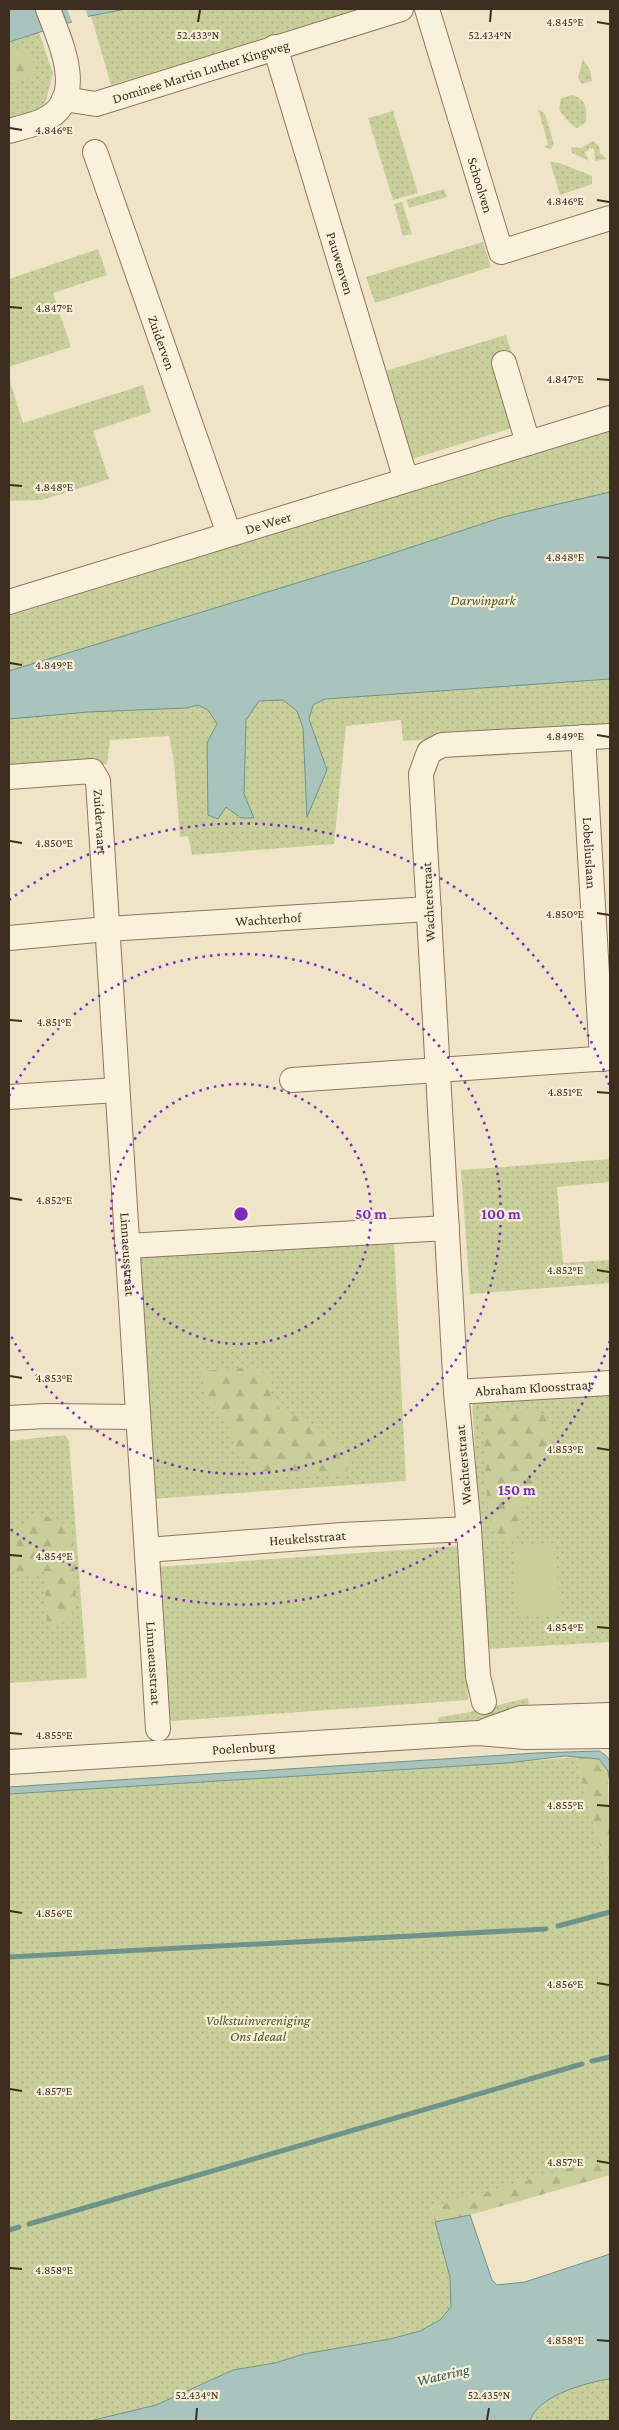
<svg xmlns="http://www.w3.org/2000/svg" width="619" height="2430" font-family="'Crimson Pro',serif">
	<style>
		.green { fill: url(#green-dots) }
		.forest { fill: url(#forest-firs) }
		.pitch { fill: #c9cf9b }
		.water { fill: #a9c4bc; stroke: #6f938a }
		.pier { fill: #f0e4c8 }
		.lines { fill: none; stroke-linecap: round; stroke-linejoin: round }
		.stream { stroke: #6f938a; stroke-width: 5 }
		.minor-casing { stroke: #8d765c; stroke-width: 26 }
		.minor { stroke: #faf1dc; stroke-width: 24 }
		.ticks { fill: none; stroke: #3d2e20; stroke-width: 2 }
		.ring { fill: none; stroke: #7b2cbf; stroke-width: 2.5; stroke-dasharray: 2.5 5 }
		.labels { text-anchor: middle; stroke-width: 4.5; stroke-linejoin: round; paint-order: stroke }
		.street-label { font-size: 14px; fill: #3d2e20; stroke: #f7eed8 }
		.park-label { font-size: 14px; font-style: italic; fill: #4d5a26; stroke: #f7eed8 }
		.water-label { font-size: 15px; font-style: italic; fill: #2f5d5a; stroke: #f7eed8 }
		.ticks-label { font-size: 12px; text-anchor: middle; fill: #3d2e20; stroke: #f7eed8; stroke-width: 4.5; stroke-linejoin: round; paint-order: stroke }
		.centre { fill: #7b2cbf; stroke: #f7eed8; stroke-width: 2.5 }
		.ring-label { font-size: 15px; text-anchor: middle; font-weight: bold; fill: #7b2cbf; stroke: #f7eed8; stroke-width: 4.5; stroke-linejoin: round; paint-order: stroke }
	</style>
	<defs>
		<pattern id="green-dots" width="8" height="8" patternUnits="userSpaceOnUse" patternTransform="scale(1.25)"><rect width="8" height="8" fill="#c9cf9b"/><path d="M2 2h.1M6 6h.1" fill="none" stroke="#aeb285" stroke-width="1.8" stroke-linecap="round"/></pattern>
		<pattern id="forest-firs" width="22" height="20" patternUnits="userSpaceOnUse" patternTransform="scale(1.25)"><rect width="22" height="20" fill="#c9cf9b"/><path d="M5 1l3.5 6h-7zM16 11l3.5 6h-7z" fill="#aeb285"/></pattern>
	</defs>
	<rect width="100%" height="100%" fill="#f0e4c8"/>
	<path class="green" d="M126 9H365L111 85 91 16Z
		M39 32 53 74 44 108 9 118V42Z
		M583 59 590 70 592 81 581 84 578 77Z
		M573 95C587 100 587 109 586 122L577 128C570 125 564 116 559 110L561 98Z
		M538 109 545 114 554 144 551 149 544 147 548 144Z
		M393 111 418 193 393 200 368 118Z
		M593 141 599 146 600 153 607 159 595 161 594 149 590 148 585 153 589 161 572 153 571 147 581 148Z
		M550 162 560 163 592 176V184L560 195Z
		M444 189 447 197 409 208 406 200Z
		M402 202 412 234 403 236 394 204Z
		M483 242 491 267 375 303 366 277Z
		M98 249 107 275 53 293 71 347 9 367V279Z
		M506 335 512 354 492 360 512 428 412 459 385 371Z
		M9 378 23 423 143 385 151 412 93 431 109 479 42 500 9 501Z
		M610 428V727L403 741 401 720 346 726 334 844 192 855 188 836 180 837 174 762 169 736 110 740 107 764 9 768V616L161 569 221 546Z
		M610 1159V1182L557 1187 563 1263 610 1260V1283L470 1294 461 1170Z
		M394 1241 406 1481 152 1499 137 1257Z
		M610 1389V1642L487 1649 472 1400Z
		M65 1435 69 1441 87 1678 9 1683V1441Z
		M460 1546 468 1700 172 1721 166 1718 158 1567Z
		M528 1698 529 1708 487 1719 437 1725 439 1717 465 1713Z
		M576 1757 610 1883V2157L431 2208 450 2277 452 2296 451 2308 440 2320 420 2331 390 2339 304 2354 275 2363 233 2370 156 2405 90 2421H9V1794L508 1763Z
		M610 2379V2421H530C537 2396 587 2382 610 2379Z"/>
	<path class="forest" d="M24 48 40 74 9 84V52Z
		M255 1367 269 1377 271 1398 278 1408 315 1425 349 1457 348 1469 344 1475 294 1477 273 1475 251 1466 239 1453 229 1427 205 1397 201 1371Z
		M537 1409 548 1419 551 1432 546 1456 536 1472 522 1510 520 1530 509 1540 496 1539 488 1510 482 1413Z
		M40 1514 65 1524 73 1534 76 1598 72 1614 59 1626 47 1625 44 1572C37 1572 26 1575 20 1573 6 1569 8 1551 12 1541L26 1531 28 1518Z
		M576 1757 599 1759 608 1771 610 1883Z
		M610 2156V2175L470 2215 435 2222 431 2208Z"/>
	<path class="pitch" d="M556 1543 559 1613 518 1615 514 1545Z"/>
	<path class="water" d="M9 9H126L90 16 9 42Z
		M610 492V679L325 699 313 705 309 719 327 770 307 817 303 728 297 711 283 700 259 701 246 720 244 794 254 818H241L226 807 218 819 208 815 207 743 217 724 208 710 198 705 186 708 88 712 9 719V671L372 560 503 517Z
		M599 1751C615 1759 610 1768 610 1784L608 1771 599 1759 565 1756 508 1763 9 1794V1787L536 1753Z
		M470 2215 492 2280 497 2285 525 2282 610 2254V2379C587 2382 537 2396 530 2421H90L156 2405 233 2370 275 2363 304 2354 390 2339 420 2331 440 2320 451 2307 450 2277 435 2222Z"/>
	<path class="pier" d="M67 9H85L89 19 73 24Z"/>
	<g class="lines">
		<path class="stream" d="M558 1926 610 1912
			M9 1957 546 1929
			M592 2061 610 2057
			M29 2224 582 2064
			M9 2230 19 2227"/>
		<defs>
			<g id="minor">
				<path id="s1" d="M427 9 501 252 610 218"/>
				<path id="s2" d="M275 47 406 480"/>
				<path id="s3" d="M64 99 96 104 401 9"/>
				<path d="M9 131C20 128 32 125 42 121 89 100 60 42 48 9"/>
				<path id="s4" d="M95 152 229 534"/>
				<path d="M504 363 528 443"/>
				<path id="s5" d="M9 602 610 418"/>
				<path id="s6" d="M583 737 602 1059"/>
				<path id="s7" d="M9 777 92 771 98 781 158 1729"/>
				<path id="s8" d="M9 938 107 929 429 909"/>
				<path d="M292 1080 610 1058"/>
				<path d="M9 1097 117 1090"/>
				<path d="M127 1246 447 1228"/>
				<path id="s9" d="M456 1392 610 1383"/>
				<path d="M9 1418 45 1416 138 1417"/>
				<path id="s10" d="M147 1550 342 1535 469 1529"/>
				<path d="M484 1702 478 1676 469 1529 456 1392 421 774 429 752 442 745 610 736"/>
				<path d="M487 1730 521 1718 610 1715"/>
				<path id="s11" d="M9 1762 478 1733 525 1737 610 1736"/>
			</g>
		</defs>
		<use href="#minor" class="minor-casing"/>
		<use href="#minor" class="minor"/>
	</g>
	<path class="ticks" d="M198 22 200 10M490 22 491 10M597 22 609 24M10 128 22 130M597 200 609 202M10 307 22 308M597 379 609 380M10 485 22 486M597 557 609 558M10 663 22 665M597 735 609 737M10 841 22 843M597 913 609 915M10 1020 22 1021M597 1092 609 1093M10 1198 22 1200M597 1270 609 1272M10 1376 22 1378M597 1448 609 1450M10 1555 22 1556M597 1627 609 1628M10 1733 22 1734M597 1805 609 1806M10 1911 22 1913M597 1983 609 1985M10 2089 22 2091M597 2161 609 2163M10 2268 22 2269M597 2340 609 2341M196 2420 197 2408M487 2420 489 2408"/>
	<g class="ring">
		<circle cx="241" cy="1214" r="130"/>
		<path d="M9 1096A260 260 0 1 1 9 1332"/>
		<path d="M610 1341A390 390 0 0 1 9 1528M9 900A390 390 0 0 1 610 1087"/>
	</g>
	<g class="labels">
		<g class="street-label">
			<text dy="5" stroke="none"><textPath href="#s3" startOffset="142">Dominee Martin Luther Kingweg</textPath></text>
			<text dy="5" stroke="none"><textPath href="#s1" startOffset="184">Schoolven</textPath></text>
			<text dy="5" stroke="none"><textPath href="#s2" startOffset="226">Pauwenven</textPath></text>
			<text dy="5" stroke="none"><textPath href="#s4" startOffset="202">Zuiderven</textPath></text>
			<text dy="5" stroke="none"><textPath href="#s5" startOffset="271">De Weer</textPath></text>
			<text dy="5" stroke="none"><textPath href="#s7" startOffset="136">Zuidervaart</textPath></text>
			<text dy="5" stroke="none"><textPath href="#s6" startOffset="116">Lobeliuslaan</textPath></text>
			<text transform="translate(428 902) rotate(-93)" y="5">Wachterstraat</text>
			<text dy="5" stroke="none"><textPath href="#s8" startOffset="260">Wachterhof</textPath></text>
			<text dy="5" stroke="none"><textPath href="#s7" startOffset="569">Linnaeusstraat</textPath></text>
			<text dy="5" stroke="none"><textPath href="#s9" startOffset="78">Abraham Kloosstraat</textPath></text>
			<text transform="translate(463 1465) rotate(-95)" y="5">Wachterstraat</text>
			<text dy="5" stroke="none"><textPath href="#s10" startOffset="161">Heukelsstraat</textPath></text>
			<text dy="5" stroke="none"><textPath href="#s7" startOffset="979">Linnaeusstraat</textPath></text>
			<text dy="5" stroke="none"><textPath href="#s11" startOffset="235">Poelenburg</textPath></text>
		</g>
		<g class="park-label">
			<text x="483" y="605">Darwinpark</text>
			<text x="258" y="2025">Volkstuinvereniging<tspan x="258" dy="16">Ons Ideaal</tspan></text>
		</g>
		<g class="water-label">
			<text transform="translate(443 2375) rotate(-13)" y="5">Watering</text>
		</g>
	</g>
	<g class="ticks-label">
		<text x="565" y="26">4.845°E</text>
		<text x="198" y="39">52.433°N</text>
		<text x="490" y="39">52.434°N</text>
		<text x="54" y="134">4.846°E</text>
		<text x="565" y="205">4.846°E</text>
		<text x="54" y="312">4.847°E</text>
		<text x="565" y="383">4.847°E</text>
		<text x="54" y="491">4.848°E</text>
		<text x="565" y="561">4.848°E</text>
		<text x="54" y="669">4.849°E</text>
		<text x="565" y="740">4.849°E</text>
		<text x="54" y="847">4.850°E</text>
		<text x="565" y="918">4.850°E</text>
		<text x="54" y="1026">4.851°E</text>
		<text x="565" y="1096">4.851°E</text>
		<text x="54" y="1204">4.852°E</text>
		<text x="565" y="1274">4.852°E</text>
		<text x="54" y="1382">4.853°E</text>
		<text x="565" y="1453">4.853°E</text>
		<text x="54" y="1560">4.854°E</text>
		<text x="565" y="1631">4.854°E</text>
		<text x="54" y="1739">4.855°E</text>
		<text x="565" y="1809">4.855°E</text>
		<text x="54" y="1917">4.856°E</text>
		<text x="565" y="1988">4.856°E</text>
		<text x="54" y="2095">4.857°E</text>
		<text x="565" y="2166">4.857°E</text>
		<text x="54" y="2274">4.858°E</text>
		<text x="565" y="2344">4.858°E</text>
		<text x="197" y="2399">52.434°N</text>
		<text x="489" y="2399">52.435°N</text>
	</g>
	<circle cx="241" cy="1214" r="8" class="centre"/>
	<g class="ring-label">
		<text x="371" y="1219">50 m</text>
		<text x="501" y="1219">100 m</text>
		<text x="517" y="1495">150 m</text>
	</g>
	<rect width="619" height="2430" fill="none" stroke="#3d2e20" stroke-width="20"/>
</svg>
